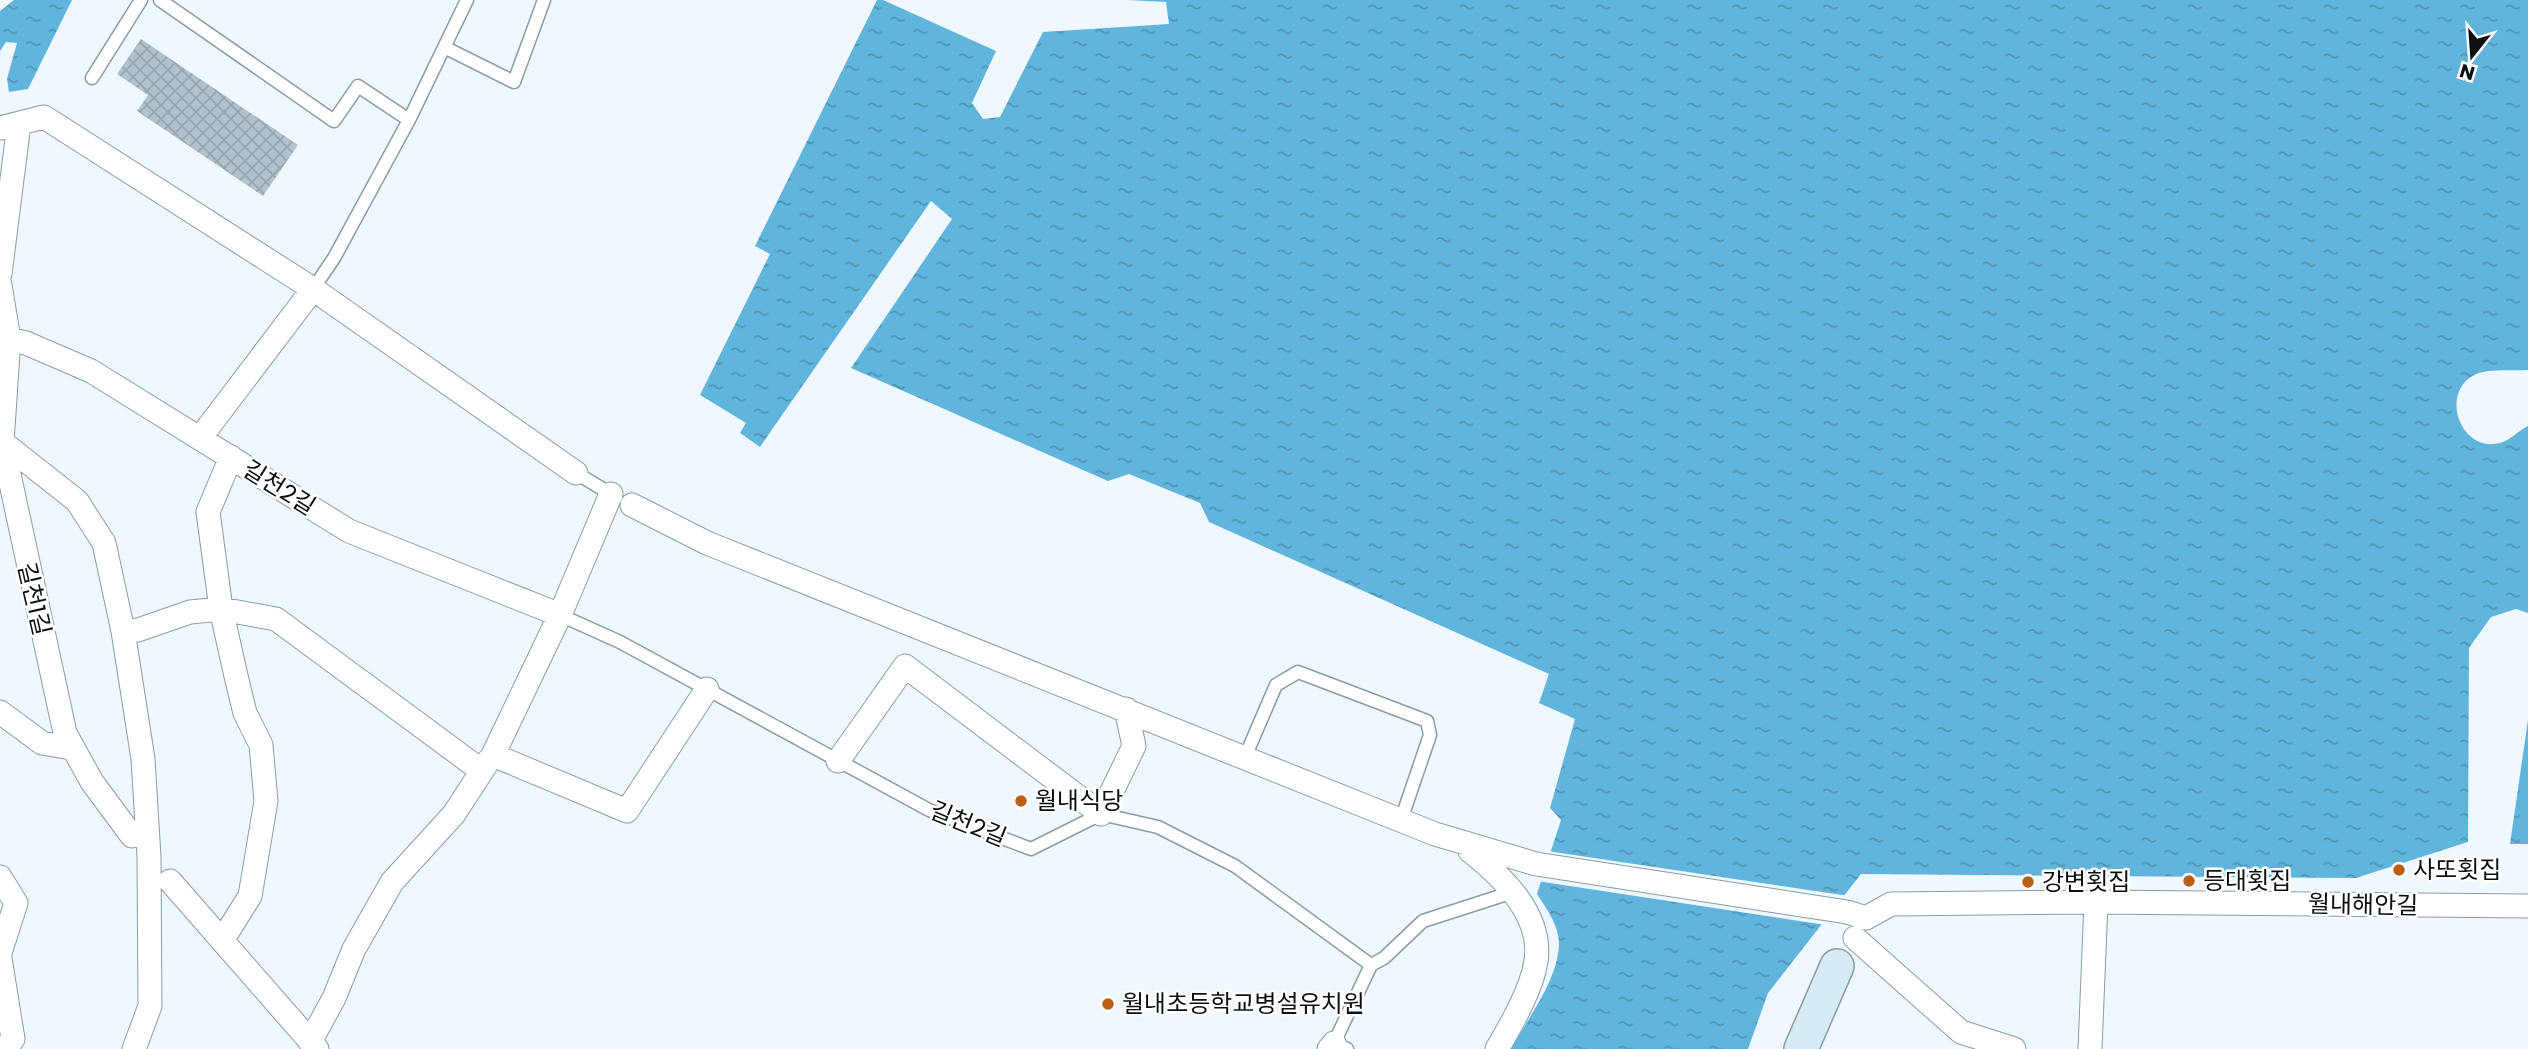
<svg xmlns="http://www.w3.org/2000/svg" width="2528" height="1049" font-family="Poppins,'Noto Sans KR',sans-serif">
	<style>
		.water { fill: url(#water-ripples) }
		.pier { fill: #eef8fe }
		.building { fill: url(#building-cross-hatch) }
		.lines { fill: none; stroke-linecap: round; stroke-linejoin: round }
		.lane-casing { stroke: #8b9ca5; stroke-width: 15 }
		.street-casing { stroke: #8b9ca5; stroke-width: 25 }
		.secondary-casing { stroke: #8b9ca5; stroke-width: 36 }
		.lane { stroke: #fff; stroke-width: 12 }
		.street { stroke: #fff; stroke-width: 23 }
		.secondary { stroke: #d5ecf7; stroke-width: 33 }
		.poi-dot { fill: #bd5e15; stroke: #fff; stroke-width: 2.5 }
		.labels { text-anchor: middle; stroke-width: 5; stroke-linejoin: round; paint-order: stroke }
		.street-label { font-size: 24px; fill: #0a1013; stroke: #fff }
		.poi-label { font-size: 24px; fill: #0a1013; stroke: #fff; text-anchor: start }
	</style>
	<defs>
		<pattern id="water-ripples" width="26" height="14" patternUnits="userSpaceOnUse" patternTransform="scale(1.75)"><rect width="26" height="14" fill="#61b5dd"/><path d="M2 4q2-2 4 0t4 0M15 11q2-2 4 0t4 0" fill="none" stroke="#4e92b2"/></pattern>
		<pattern id="building-cross-hatch" width="8" height="8" patternUnits="userSpaceOnUse" patternTransform="scale(1.75)"><rect width="8" height="8" fill="#b1c2cc"/><path d="M0 0l8 8M0 8l8-8" fill="none" stroke="#97a6ae"/></pattern>
	</defs>
	<rect width="100%" height="100%" fill="#eef8fe"/>
	<path class="water" d="M14 0H72L28 89 9 92 7 79 17 43 6 42 0 51V11Z
		M877 0H883L996 51 972 103 983 119 1000 117 1043 32 1169 24 1166 2 1128 0H2528V370C2513 371 2486 368 2474 375 2439 394 2461 453 2500 443 2511 440 2519 430 2528 426V613L2516 609 2491 617 2469 648 2468 842 2356 878 1861 874 1768 993 1748 1049H1511C1528 1018 1558 980 1559 944 1559 925 1546 908 1537 894L1561 820 1550 808 1575 719 1539 703 1549 674 1209 522 1200 503 1129 474 1108 481 851 368 952 219 931 201 760 447 740 433 746 423 700 395 770 254 755 246Z
		M2528 720V844H2510Z"/>
	<path class="pier" d="M1547 851 1849 896 1826 925 1537 881Z"/>
	<path class="building" d="M141 39 298 145 263 196 137 111 148 95 117 74Z"/>
	<g class="lines">
		<defs>
			<path id="lane" d="M160 0 334 121 358 86 409 120
				M446 48 514 82 544 0
				M92 78 141 0
				M313 289 334 258 409 120 467 0
				M576 473 616 497
				M560 615 620 642 929 810 1031 849 1101 814 1158 827 1235 866 1371 965
				M1245 757 1276 685 1298 672 1427 721 1430 735 1401 820
				M1347 1049 1334 1043 1371 965 1384 958 1423 921 1513 892"/>
			<path id="street" d="M0 128 44 117 313 289 576 473
				M0 274 19 124
				M0 285 9 339 2 442 65 733 92 782 132 836
				M0 343 9 339 26 343 91 371 349 531 560 615 611 494
				M200 438 313 289
				M2 442 77 501 104 543 123 631 143 759 149 857 150 1006 134 1049
				M632 505 707 543 1435 834 1536 864 1847 912 1866 918 1891 904 2096 902 2528 906
				M560 615 493 755 627 811 707 689
				M123 631 138 630 190 612 221 609 276 619 482 771
				M0 712 42 743 71 748
				M838 761 905 666 1101 814 1134 746 1126 709
				M1470 851C1502 876 1543 915 1536 961 1532 989 1511 1025 1497 1049
				M0 877 16 903 0 953
				M170 881 317 1049
				M1855 938 1961 1032 2014 1049
				M223 939 250 896 266 801 261 745 245 713 236 676 221 609 208 512 231 457
				M0 958 13 1039 5 1049
				M310 1042 334 998 354 949 392 882 454 814 489 760
				M1329 1049 1334 1043
				M2090 1049 2096 902"/>
			<path id="secondary" d="M1801 1049 1837 966"/>
		</defs>
		<use href="#lane" class="lane-casing"/>
		<use href="#street" class="street-casing"/>
		<use href="#secondary" class="secondary-casing"/>
		<use href="#lane" class="lane"/>
		<use href="#street" class="street"/>
		<use href="#secondary" class="secondary"/>
	</g>
	<g class="poi-dot">
		<circle cx="1021" cy="801" r="7"/>
		<circle cx="2399" cy="870" r="7"/>
		<circle cx="2189" cy="881" r="7"/>
		<circle cx="2028" cy="882" r="7"/>
		<circle cx="1108" cy="1004" r="7"/>
	</g>
	<g class="labels">
		<g class="street-label">
			<text transform="translate(279 488) rotate(32)" y="8">길천2길</text>
			<text transform="translate(34 599) rotate(77)" y="8">길천1길</text>
			<text transform="translate(968 824) rotate(22)" y="8">길천2길</text>
			<text transform="translate(2363 905) rotate(1)" y="8">월내해안길</text>
		</g>
		<g class="poi-label">
			<text x="1035" y="809">월내식당</text>
			<text x="2413" y="878">사또횟집</text>
			<text x="2203" y="889">등대횟집</text>
			<text x="2042" y="890">강변횟집</text>
			<text x="1122" y="1012">월내초등학교병설유치원</text>
		</g>
	</g>
	<g transform="translate(2472 56) rotate(197)" stroke="#ffffff" stroke-width="5" paint-order="stroke">
	<path d="M0-5L12 26L0 18L-12 26Z" fill="#0a1013"/>
	<text y="-10" font-size="19" font-weight="bold" text-anchor="middle" fill="#0a1013">N</text>
	</g>
</svg>
